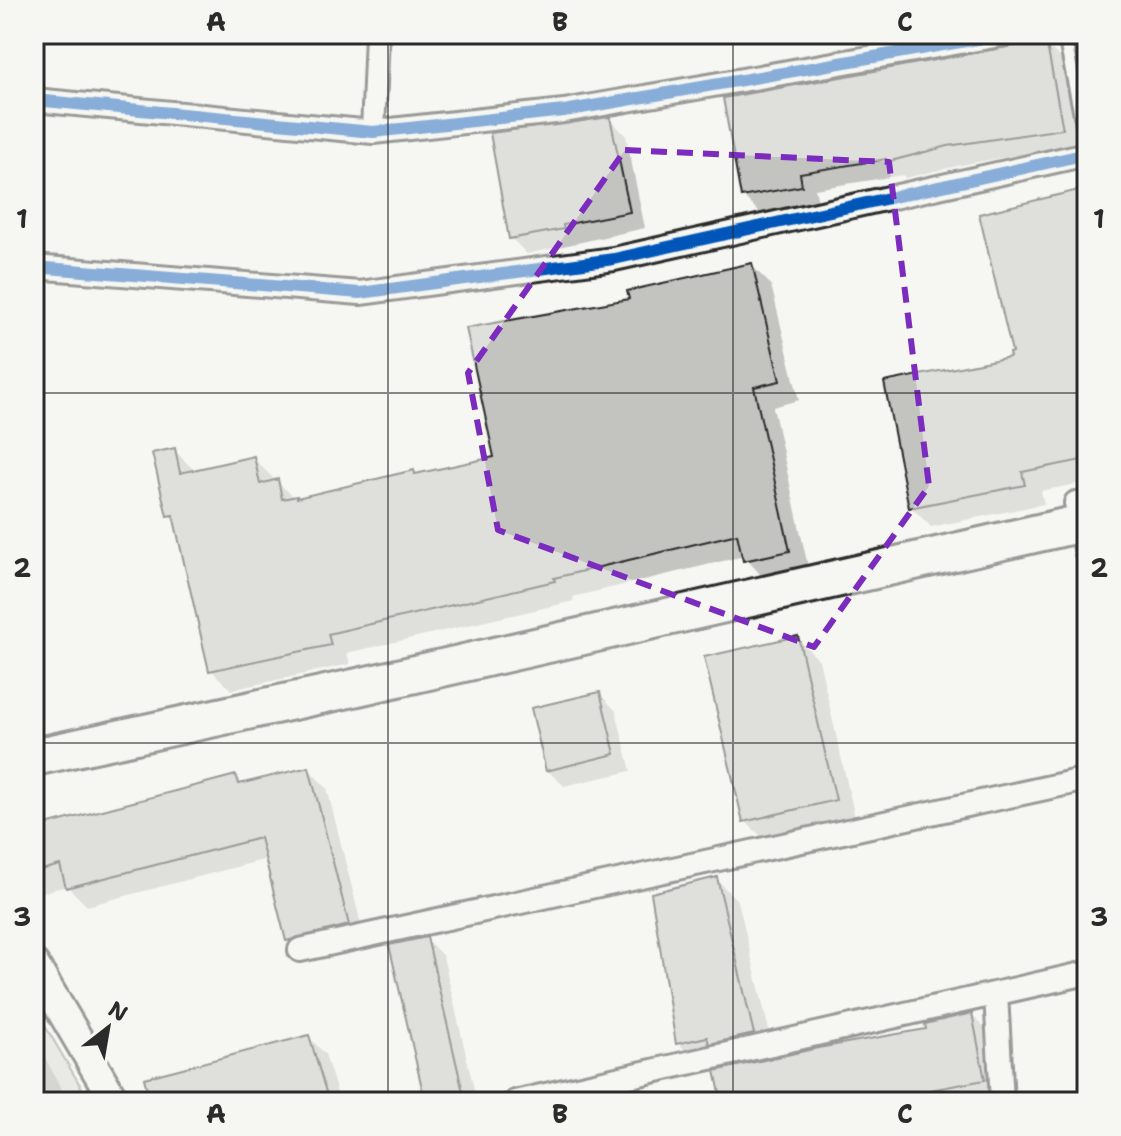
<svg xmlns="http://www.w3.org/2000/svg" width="1121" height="1136" font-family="'Shantell Sans',sans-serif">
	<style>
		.green { fill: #d9d9d5; stroke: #828280; stroke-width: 2 }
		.shadow { fill: #0003 }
		.building { fill: #c3c3c0; stroke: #2b2b2b; stroke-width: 2 }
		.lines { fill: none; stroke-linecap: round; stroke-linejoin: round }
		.service-casing { stroke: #2b2b2b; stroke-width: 17 }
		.minor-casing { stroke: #2b2b2b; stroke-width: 28 }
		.tertiary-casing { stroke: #2b2b2b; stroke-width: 34 }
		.trunk-casing { stroke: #2b2b2b; stroke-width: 42 }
		.service { stroke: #f6f6f2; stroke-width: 11 }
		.minor { stroke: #f6f6f2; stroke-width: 22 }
		.tertiary { stroke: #f6f6f2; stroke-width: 28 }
		.trunk { stroke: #f6f6f2; stroke-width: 36 }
		.cycleway-casing { stroke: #f6f6f2; stroke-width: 17 }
		.cycleway { stroke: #0057b8; stroke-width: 12 }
		.marked { fill: none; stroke: #7b2cbf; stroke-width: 6; stroke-dasharray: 16 10; stroke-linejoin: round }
		.grid { fill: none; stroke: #2b2b2b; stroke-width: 2; stroke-opacity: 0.55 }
		.neatline { fill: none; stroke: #2b2b2b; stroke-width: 3 }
		.grid-label { font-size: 26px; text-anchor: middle; font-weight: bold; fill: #2b2b2b }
	</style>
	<rect width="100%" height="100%" fill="#f6f6f2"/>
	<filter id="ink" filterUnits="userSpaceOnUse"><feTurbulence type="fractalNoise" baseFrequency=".0125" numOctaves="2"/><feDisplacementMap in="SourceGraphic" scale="16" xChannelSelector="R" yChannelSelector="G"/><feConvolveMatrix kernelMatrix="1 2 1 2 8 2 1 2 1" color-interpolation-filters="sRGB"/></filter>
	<g filter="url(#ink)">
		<path class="green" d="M34 1007 90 1102H34Z"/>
		<path class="shadow" d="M1045 42 1061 59 1078 145 966 164 905 178 903 175 815 189 818 202 759 212 743 196Z
			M856 48 870 62 808 73 792 57Z
			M610 119 626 136 645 228 527 254 511 238Z
			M1087 195V482L1041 491 1044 504 931 527 911 507 1012 358Z
			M751 265 771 285 799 400 773 407 809 571 765 580 744 556 573 597 574 601 347 653 350 664 231 690 211 670 177 524 169 515 174 450 195 471 253 458 273 478 274 482H277L298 500 496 459 631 301Z
			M797 638 819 660 856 822 767 842 745 821Z
			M600 694 616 711 631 771 564 786 547 770Z
			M308 769 327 788 366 944 306 958 288 940 267 859 87 906 67 886 36 894 34 891V825L41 823 45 827 236 777 243 785Z
			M716 879 738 901 775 1055 732 1065 726 1059 700 1064 678 1043Z
			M426 939 443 956 477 1102H429L426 1100Z
			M972 1015 986 1030 999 1094 954 1102H724Z
			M34 1037 35 1038 68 1102H34Z
			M309 1037 325 1054 340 1102H152Z"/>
		<path class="building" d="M1046 40 1063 129 948 146 887 162 886 159 800 173 802 186 741 197 723 98Z
			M610 117 630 212 563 225 564 229 509 239 490 133Z
			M1087 188V459L1022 472 1025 485 909 508 884 382 1010 357 1009 353 1012 352 979 214Z
			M752 263 780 381 754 387 790 551 743 561 737 534 554 578 555 581 328 634 331 645 209 671 173 515 167 516 152 453 175 448 180 473 254 456 260 484 278 479 282 499 297 496V498L414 470 415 474 494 457 466 328 629 299 627 291Z
			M798 636 836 800 743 822 704 657Z
			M600 692 615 754 546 771 531 708Z
			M309 767 349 925 286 941 260 838 66 888 60 865 34 872V828L236 775 239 784Z
			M717 877 754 1034 709 1044 707 1037 676 1044 651 893Z
			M427 937 463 1092 425 1101 389 945Z
			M972 1013 985 1080 930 1090 932 1096 902 1102H722L715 1071 818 1048 926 1029 925 1024Z
			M309 1035 329 1102H150L144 1078Z"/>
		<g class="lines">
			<defs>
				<path id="service" d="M1064 34 1087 147"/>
				<path id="minor" d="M34 100 373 132 564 111 1006 34
					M373 132 377 34
					M34 267 360 293 614 259 1087 154
					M1076 503 1087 553
					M300 950 1087 779
					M996 994 1002 1102
					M515 1102 1087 973"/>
				<path id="tertiary" d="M34 964 115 1102"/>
				<path id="trunk" d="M34 757 358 687 1087 522"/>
			</defs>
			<use href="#service" class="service-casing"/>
			<use href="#minor" class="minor-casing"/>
			<use href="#tertiary" class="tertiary-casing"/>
			<use href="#trunk" class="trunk-casing"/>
			<use href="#service" class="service"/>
			<use href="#minor" class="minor"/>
			<use href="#tertiary" class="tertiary"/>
			<use href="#trunk" class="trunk"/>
			<defs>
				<path id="cycleway" d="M34 100 373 132 564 111 1006 34
					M34 267 360 293 614 259 1087 154"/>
			</defs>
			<use href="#cycleway" class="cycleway-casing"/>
			<use href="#cycleway" class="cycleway"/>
		</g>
	</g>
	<path d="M0 0H1121V1136H0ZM625 150 889 162 929 486 814 647 498 530 468 373Z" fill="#f6f6f2" fill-opacity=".55" fill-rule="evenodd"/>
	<path class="marked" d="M625 150 889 162 929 486 814 647 498 530 468 373Z"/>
	<path class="grid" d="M388 34V1102M733 34V1102M34 393H1087M34 743H1087"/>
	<rect width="1121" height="1136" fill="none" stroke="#f6f6f2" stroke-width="88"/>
	<g transform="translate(108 1028) rotate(31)" stroke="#f6f6f2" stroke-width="6" paint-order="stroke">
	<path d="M0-6L14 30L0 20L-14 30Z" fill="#2b2b2b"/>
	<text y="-12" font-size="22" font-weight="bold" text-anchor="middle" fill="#2b2b2b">N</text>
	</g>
	<rect x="44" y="44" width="1033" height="1048" class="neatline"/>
	<g class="grid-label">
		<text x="216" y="31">A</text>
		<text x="560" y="31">B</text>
		<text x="905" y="31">C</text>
		<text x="22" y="228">1</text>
		<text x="1099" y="228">1</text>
		<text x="22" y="577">2</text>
		<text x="1099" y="577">2</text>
		<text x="22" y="926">3</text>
		<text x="1099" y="926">3</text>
		<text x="216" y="1123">A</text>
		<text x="560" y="1123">B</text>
		<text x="905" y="1123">C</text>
	</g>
</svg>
